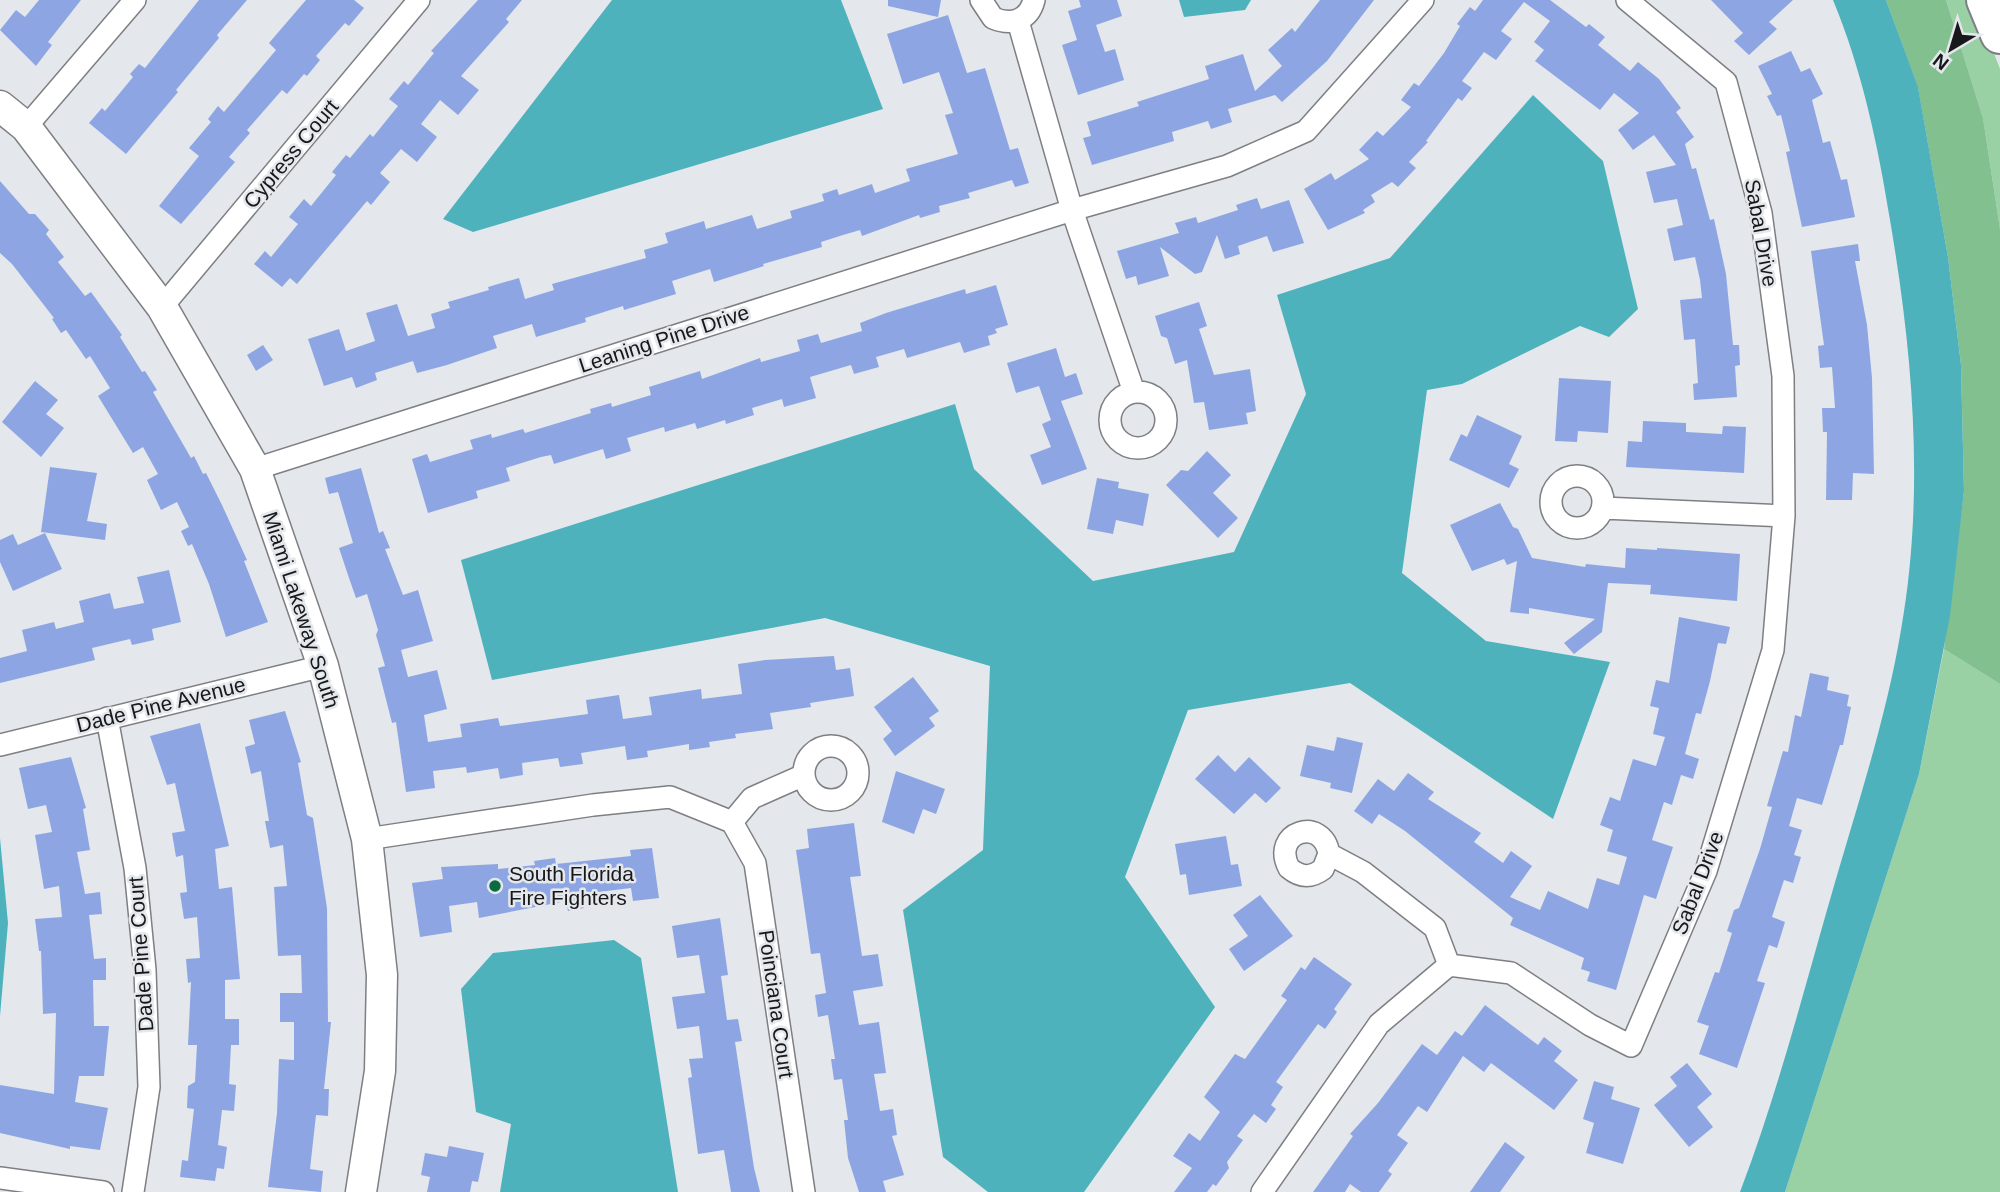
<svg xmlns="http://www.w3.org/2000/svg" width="2000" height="1192" font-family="Helvetica,sans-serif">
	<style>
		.green { fill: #99d0a4 }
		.forest { fill: #83c090 }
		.water { fill: #4eb2bd }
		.building { fill: #8da6e3 }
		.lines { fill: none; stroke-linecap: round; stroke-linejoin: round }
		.street-casing { stroke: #7d7f83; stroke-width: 24 }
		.secondary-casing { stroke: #7d7f83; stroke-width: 33 }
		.highway-casing { stroke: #7d7f83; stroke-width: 42 }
		.street { stroke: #fff; stroke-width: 21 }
		.secondary { stroke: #fff; stroke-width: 30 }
		.highway { stroke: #fff; stroke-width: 38 }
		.poi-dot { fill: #0b6b40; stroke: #e4e7eb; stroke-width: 2.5 }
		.labels { text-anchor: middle; stroke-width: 5; stroke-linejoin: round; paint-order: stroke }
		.street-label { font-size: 21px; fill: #171819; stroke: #e4e7eb }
		.poi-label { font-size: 21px; fill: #171819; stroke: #e4e7eb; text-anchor: start }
	</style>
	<rect width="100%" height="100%" fill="#e4e7eb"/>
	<path class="green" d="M1946 0H1973L2000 69V229L1983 118Z
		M1944 649 2000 684V1192H1785L1919 774Z"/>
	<path class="forest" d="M1886 0H1946L1983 118 2000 229V684L1944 649 1964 491 1961 365 1948 257 1918 88Z"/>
	<path class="water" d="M612 0H841L883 109 473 232 443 219Z
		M1179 0H1251L1245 10 1184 17Z
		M1833 0H1886L1918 87 1948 257 1961 365 1964 491 1950 616 1919 774 1785 1192H1740C1775 1100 1800 1005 1827 910 1853 818 1885 725 1901 630 1925 494 1913 355 1890 220 1878 145 1862 70 1833 0Z
		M1533 95 1603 161 1638 309 1609 337 1580 326 1462 384 1427 390 1402 573 1486 641 1610 662 1553 819 1350 683 1188 710 1125 877 1215 1007 1084 1192H988L943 1157 903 910 983 850 990 666 825 618 492 680 461 560 955 404 974 469 1093 581 1234 552 1306 394 1277 295 1390 258Z
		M0 838 8 923 0 1016Z
		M614 940 641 958 678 1192H500L511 1124 476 1112 461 989 493 953Z"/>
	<path class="building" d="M39 0H81L48 42 52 45 36 66 0 30 16 10 25 17Z
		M199 0H247L217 35 219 38 176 90 178 92 126 154 89 123 102 108 105 111 133 77 130 74 139 64 145 68Z
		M306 0H354L364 8 349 26 345 23 316 56 320 60 307 76 304 74 287 94 282 90 247 130 250 133 229 157 235 162 181 224 159 206 199 156 189 148 211 122 208 119 218 106 224 112 276 50 269 43Z
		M478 0H522L506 19 509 22 461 76 479 90 458 115 440 100 421 124 437 137 417 162 401 149 380 173 390 182 371 205 367 201 297 284 290 278 282 287 254 264 265 251 271 257 298 224 289 217 304 199 311 206 336 175 332 172 346 155 350 158 370 134 373 137 398 106 389 99 404 81 408 85 434 53 431 51Z
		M888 0H941L938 17 888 6Z
		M1079 0H1117L1122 16 1096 25 1105 52 1115 49 1124 80 1078 95 1062 45 1077 40 1068 11 1081 7Z
		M1320 0H1374L1327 61 1282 102 1275 95 1228 109 1232 122 1211 129 1208 121 1172 132 1174 141 1092 165 1083 138 1091 136 1087 122 1139 106 1137 102 1209 79 1205 66 1243 54 1255 91 1282 66 1268 50 1292 28 1295 32Z
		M1483 0H1550L1586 27 1589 24 1605 37 1598 45 1630 71 1638 62 1659 79 1681 108 1676 112 1694 137 1685 144 1692 169 1696 168 1710 220 1714 219 1726 274 1733 345H1739L1740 365 1735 366 1737 397 1694 400 1693 384 1698 383 1695 339 1684 340 1680 300 1702 298 1700 280 1695 257 1674 261 1667 229 1683 225 1677 199 1654 203 1646 172 1676 165 1654 135 1633 150 1618 130 1639 113 1614 93 1600 110 1535 61 1544 50 1534 42 1550 21 1524 2 1501 31 1512 39 1496 60 1484 52 1462 81 1472 88 1462 101 1458 98 1426 141 1428 142 1409 162 1416 168 1398 187 1392 182 1371 195 1375 202 1363 210 1365 213 1328 230 1304 189 1331 173 1335 180 1369 159 1359 150 1377 131 1383 136 1411 107 1401 100 1414 83 1419 86 1444 53 1460 26 1457 24 1470 7 1475 11Z
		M1711 0H1793L1769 22 1777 29 1749 55 1734 41 1743 33Z
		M948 15 967 73 985 68 1010 150 1018 148 1029 183 1015 187 1012 180 968 193 970 198 939 206 940 212 920 218 919 215 862 236 860 230 843 235 821 242 822 247 763 264 764 266 714 282 710 269 672 281 676 294 624 310 623 306 585 318 586 322 536 337 532 324 493 336 497 348 447 365 417 373 413 361 375 373 377 380 356 388 352 377 324 386 308 339 339 329 346 351 375 341 366 313 397 304 408 336 435 328 431 314 450 308 448 302 489 290 488 287 519 278 525 299 554 290 552 284 646 258 644 250 668 243 665 233 704 221 706 229 752 215 757 229 792 218 790 211 824 201 822 194 837 189 839 195 872 184 875 193 910 181 906 169 958 154 945 115 953 113 939 72 903 84 887 34Z
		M1791 51 1801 72 1810 68 1823 94 1812 100 1823 143 1830 141 1841 180 1847 179 1855 217 1802 227 1786 152 1790 151 1781 115 1777 116 1767 96 1772 94 1758 66Z
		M0 181 29 214H35L49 230 46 234 64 257 58 262 85 296 91 292 122 335 120 337 142 372 145 371 157 390 153 392 191 458 194 456 203 474 206 473 222 505 247 560 244 561 268 622 226 637 209 584 192 544 188 546 181 531 189 527 177 502 161 510 147 480 158 474 143 447 133 453 98 396 110 388 90 356 86 359 66 330 61 333 52 319 54 318 12 264 0 253Z
		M1257 198 1261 209 1289 200 1304 243 1273 252 1267 236 1238 246 1240 254 1225 259 1217 235 1202 272 1195 274 1160 247 1169 276 1138 285 1136 276 1126 279 1117 251 1179 233 1175 223 1196 217 1198 223 1238 210 1236 205Z
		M1858 244 1860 261H1855L1867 325 1872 378 1874 474 1853 473 1852 500H1826L1827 432H1823L1822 408H1835L1832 367 1820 368 1818 346 1824 345 1811 251Z
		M996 285 1008 325 995 329 997 333 988 336 990 345 964 353 960 342 907 358 904 349 876 357 879 367 854 374 851 365 810 377 816 398 784 407 782 399 752 408 754 415 726 424 725 420 697 429 695 423 665 432 664 427 627 438 631 451 606 459 603 449 554 464 551 455 541 457 506 468 510 481 476 491 478 498 428 513 412 459 427 454 430 462 473 449 470 440 491 434 492 438 523 429 525 433 591 413 590 409 611 403 612 407 651 395 649 387 700 371 702 379 760 358 761 362 800 351 797 340 818 334 821 343 862 331 860 323 886 313 965 289 966 294Z
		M1199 302 1207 326 1199 329 1214 375 1250 369 1256 411 1246 413 1248 424 1209 430 1204 402 1194 403 1187 360 1175 364 1167 338 1161 336 1155 316Z
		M263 345 273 360 256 371 247 355Z
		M1056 348 1065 377 1076 373 1083 394 1061 401 1087 469 1042 485 1030 455 1051 447 1042 424 1051 420 1039 386 1016 393 1007 363Z
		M1559 378 1611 381 1608 433 1578 431 1577 442 1555 441Z
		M35 381 58 400 46 414 64 428 41 457 2 422Z
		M1477 415 1522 436 1509 464 1519 469 1509 488 1449 460 1461 434 1467 437Z
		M1643 421 1686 423V432L1722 434 1723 426 1746 427 1744 473 1626 467 1628 441 1642 442Z
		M1207 451 1231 475 1213 493 1238 518 1218 538 1166 485 1181 470 1188 471Z
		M50 467 97 473 87 521 107 524 105 540 41 532Z
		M361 468 379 533 383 531 390 548 385 549 403 595 418 590 433 641 401 650 408 677 437 670 447 709 424 715 428 742 462 737 460 724 498 718 500 726 588 714 586 700 619 695 623 719 652 715 649 697 701 689 702 699 742 694 738 664 765 660 834 656 836 670 850 668 854 696 810 703 811 707 770 713 773 729 735 734 736 738 709 742 710 747 689 750V744L647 751 648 757 627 760 625 746 581 753 583 764 560 767 558 758 522 763 523 775 500 779 498 768 467 773 466 767 433 771 435 788 406 792 396 722 392 723 378 668 385 666 376 635 378 630 367 594 356 598 349 578 339 548 353 543 338 492 329 494 325 478Z
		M1097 478 1119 482 1118 488 1149 494 1143 526 1116 520 1113 534 1087 529Z
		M1500 503 1513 527 1518 529 1532 558 1585 567 1586 564 1625 568 1626 548 1657 550V548L1740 554 1737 601 1650 594 1651 585 1608 583 1602 632 1574 654 1564 643 1595 619 1529 608V614L1510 612 1517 561 1507 565 1504 559 1472 571 1450 525Z
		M45 533 62 569 13 591 0 562V540L13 534 18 545Z
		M169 570 181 622 152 629 154 640 132 645 130 639 92 648 95 660 0 683V658L27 651 22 630 54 622 56 629 84 622 79 601 110 593 114 609 144 603 137 577Z
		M1679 617 1730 627 1726 644 1718 643 1710 681 1701 714 1696 713 1685 754 1699 759 1693 779 1681 775 1672 805 1664 802 1652 840 1673 847 1656 899 1644 895 1616 990 1587 981 1590 972 1581 969 1584 958 1510 925 1513 918 1405 831 1379 814 1372 824 1354 811 1378 779 1394 791 1408 773 1434 792 1428 799 1481 833 1474 842 1503 863 1511 851 1532 866 1510 897 1540 910 1548 891 1588 909 1597 878 1619 885 1627 857 1607 851 1613 830 1600 825 1610 797 1620 801 1633 759 1656 766 1665 737 1653 734 1659 708 1650 706 1656 680 1669 683Z
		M1810 673 1829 677 1827 690 1849 695 1847 706 1851 707 1843 745H1840L1822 805 1797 798 1789 826 1802 830 1794 855 1801 857 1793 883 1784 880 1772 917 1785 922 1777 948 1769 945 1757 981 1765 983 1737 1068 1699 1054 1709 1026 1697 1022 1715 972 1719 973 1732 933 1727 931 1734 910 1739 908 1760 849 1772 807 1767 806 1783 751 1788 752 1795 715 1801 717Z
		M913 677 939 711 929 718 935 726 895 756 883 739 892 731 874 707Z
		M285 711 301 762 298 763 307 815 313 818 327 908 328 1022H331L324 1089H329L328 1116 316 1115 310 1169 323 1171 321 1192 268 1187 277 1113 279 1059 294 1060V1022H280V993H302L301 955 278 956 274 887 287 886 283 845 270 848 265 821H269L261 771 251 774 245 747 255 744 249 720Z
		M200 723 229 846 215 849 219 889 232 887 240 979 225 980V1019H239V1045H231L229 1084 236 1085 234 1111 222 1110 218 1145 227 1147 224 1169 217 1168 215 1181 180 1177 182 1160 188 1161 194 1109 187 1108 188 1086 195 1082 197 1045H188L191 982 188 983 186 959 200 958 197 917 184 919 180 893 187 892 183 855 176 857 172 833 185 831 175 783 167 785 150 736Z
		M1337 737 1363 743 1352 793 1330 788 1331 783 1300 776 1307 745 1334 751Z
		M1218 755 1235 772 1249 757 1281 788 1266 803 1255 793 1234 814 1195 779Z
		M71 757 86 808 83 809 90 850 77 852 85 894 100 892 102 914 89 915 94 959 106 958V980H93L94 1026H109L104 1076H79L75 1102 108 1108 100 1150 70 1146V1149L0 1133V1085L54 1094 56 1013 43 1014 41 951H39L35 919 62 917 59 886 44 889 35 835 52 832 46 805 28 809 19 768Z
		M896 771 945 789 936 814 923 809 914 834 882 822Z
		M854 823 861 876 850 877 862 956 878 954 883 986 853 991 859 1025 879 1022 886 1073 874 1074 880 1111 893 1109 897 1135 892 1136 904 1175 883 1181 886 1192H859L848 1158 844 1120H848L842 1079 834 1080 831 1059H835L828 1015 818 1017 815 995 826 993 820 953 811 954 796 850 809 848 807 829Z
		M1226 836 1231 865 1238 864 1242 886 1189 895 1186 874 1180 875 1175 844Z
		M652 848 659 898 633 901 631 888 591 893 592 896 582 898 584 908 568 911 566 901 479 918 477 902 449 906 452 932 420 937 412 883 443 879 441 867 498 864V869L535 865 534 861 555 858 556 864 631 856 630 850Z
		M1260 895 1293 936 1244 971 1229 949 1248 936 1233 915Z
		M720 918 728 975 721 976 727 1020 738 1019 742 1041 735 1042 754 1168 760 1192H731L724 1150 698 1154 688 1078 692 1077 689 1059 703 1058 699 1026 677 1029 672 997 705 993 699 955 677 958 672 926Z
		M1314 957 1352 984 1334 1009 1337 1012 1325 1029 1318 1024 1276 1082 1283 1087 1271 1105 1276 1109 1266 1123 1254 1114 1237 1136 1243 1140 1227 1162 1229 1168 1216 1186 1213 1184 1207 1192H1174L1192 1168 1173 1156 1189 1133 1200 1141 1220 1112 1204 1097 1235 1054 1245 1059 1287 1000 1281 996 1301 967 1305 970Z
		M1485 1005 1538 1045 1544 1037 1562 1051 1554 1061 1578 1080 1554 1110 1491 1063 1484 1072 1463 1056 1427 1112 1418 1106 1397 1135 1408 1143 1388 1171 1392 1174 1379 1192H1361L1350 1184 1345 1192H1313L1353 1136 1350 1134 1378 1103 1422 1044 1437 1055 1455 1031 1462 1036Z
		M1687 1063 1712 1094 1697 1107 1713 1127 1689 1147 1654 1105 1677 1086 1670 1077Z
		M1594 1081 1614 1087 1611 1099 1640 1108 1623 1164 1586 1153 1594 1123 1583 1119Z
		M1505 1142 1525 1157 1500 1192H1470Z
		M449 1146 484 1153 478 1182 472 1181 470 1192H427L430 1177 421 1175 425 1153 447 1157Z"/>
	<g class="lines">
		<defs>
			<path id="street" d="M981 0 993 18C1012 26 1029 20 1034 0
				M1018 21 1072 210 1134 392
				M26 127 135 0
				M162 307 419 0
				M1110 420a28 28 0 1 1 56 0a28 28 0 1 1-56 0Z
				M255 469 1072 210 1227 166 1306 131 1423 0
				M1551 502a26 26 0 1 1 52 0a26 26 0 1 1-52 0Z
				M1603 508 1784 516
				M107 718 135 868 145 970 149 1087 133 1192
				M0 745 323 666
				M804 773a27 27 0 1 1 54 0a27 27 0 1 1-54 0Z
				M732 822 752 798 804 775
				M367 839 593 805 670 797 732 822 755 863 804 1192
				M1329 854 1323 869C1311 878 1301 878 1289 868 1270 832 1323 815 1329 854L1363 872 1435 928 1449 965
				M0 1178 103 1192
				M1262 1192 1379 1024 1449 965 1511 973 1590 1025 1631 1046 1706 871 1773 650 1784 516 1783 376 1761 213 1726 82 1627 0"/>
			<path id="secondary" d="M0 106 26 127 162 307 255 469 323 666 367 839 382 975 380 1071 361 1192"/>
			<path id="highway" d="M1986 0 2000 34"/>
		</defs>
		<use href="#street" class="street-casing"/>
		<use href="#secondary" class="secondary-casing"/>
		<use href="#highway" class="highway-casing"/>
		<use href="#street" class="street"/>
		<use href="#secondary" class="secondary"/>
		<use href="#highway" class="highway"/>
	</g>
	<circle class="poi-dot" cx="495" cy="886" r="7"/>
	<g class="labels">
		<g class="street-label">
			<text transform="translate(291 154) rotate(-50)" y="7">Cypress Court</text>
			<text transform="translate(1761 233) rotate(80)" y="7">Sabal Drive</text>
			<text transform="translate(664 339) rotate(-18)" y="7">Leaning Pine Drive</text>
			<text transform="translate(301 610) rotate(72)" y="7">Miami Lakeway South</text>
			<text transform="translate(161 705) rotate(-14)" y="7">Dade Pine Avenue</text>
			<text transform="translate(1698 883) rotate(-69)" y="7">Sabal Drive</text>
			<text transform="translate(141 954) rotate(-94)" y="7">Dade Pine Court</text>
			<text transform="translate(776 1004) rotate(82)" y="7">Poinciana Court</text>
		</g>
		<g class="poi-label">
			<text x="509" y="881">South Florida<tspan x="509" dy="24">Fire Fighters</tspan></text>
		</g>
	</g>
	<g transform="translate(1951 49) rotate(218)" stroke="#e4e7eb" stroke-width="5" paint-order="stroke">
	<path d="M0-5L12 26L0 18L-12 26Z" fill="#171819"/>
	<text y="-10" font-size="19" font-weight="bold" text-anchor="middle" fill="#171819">N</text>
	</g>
</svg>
